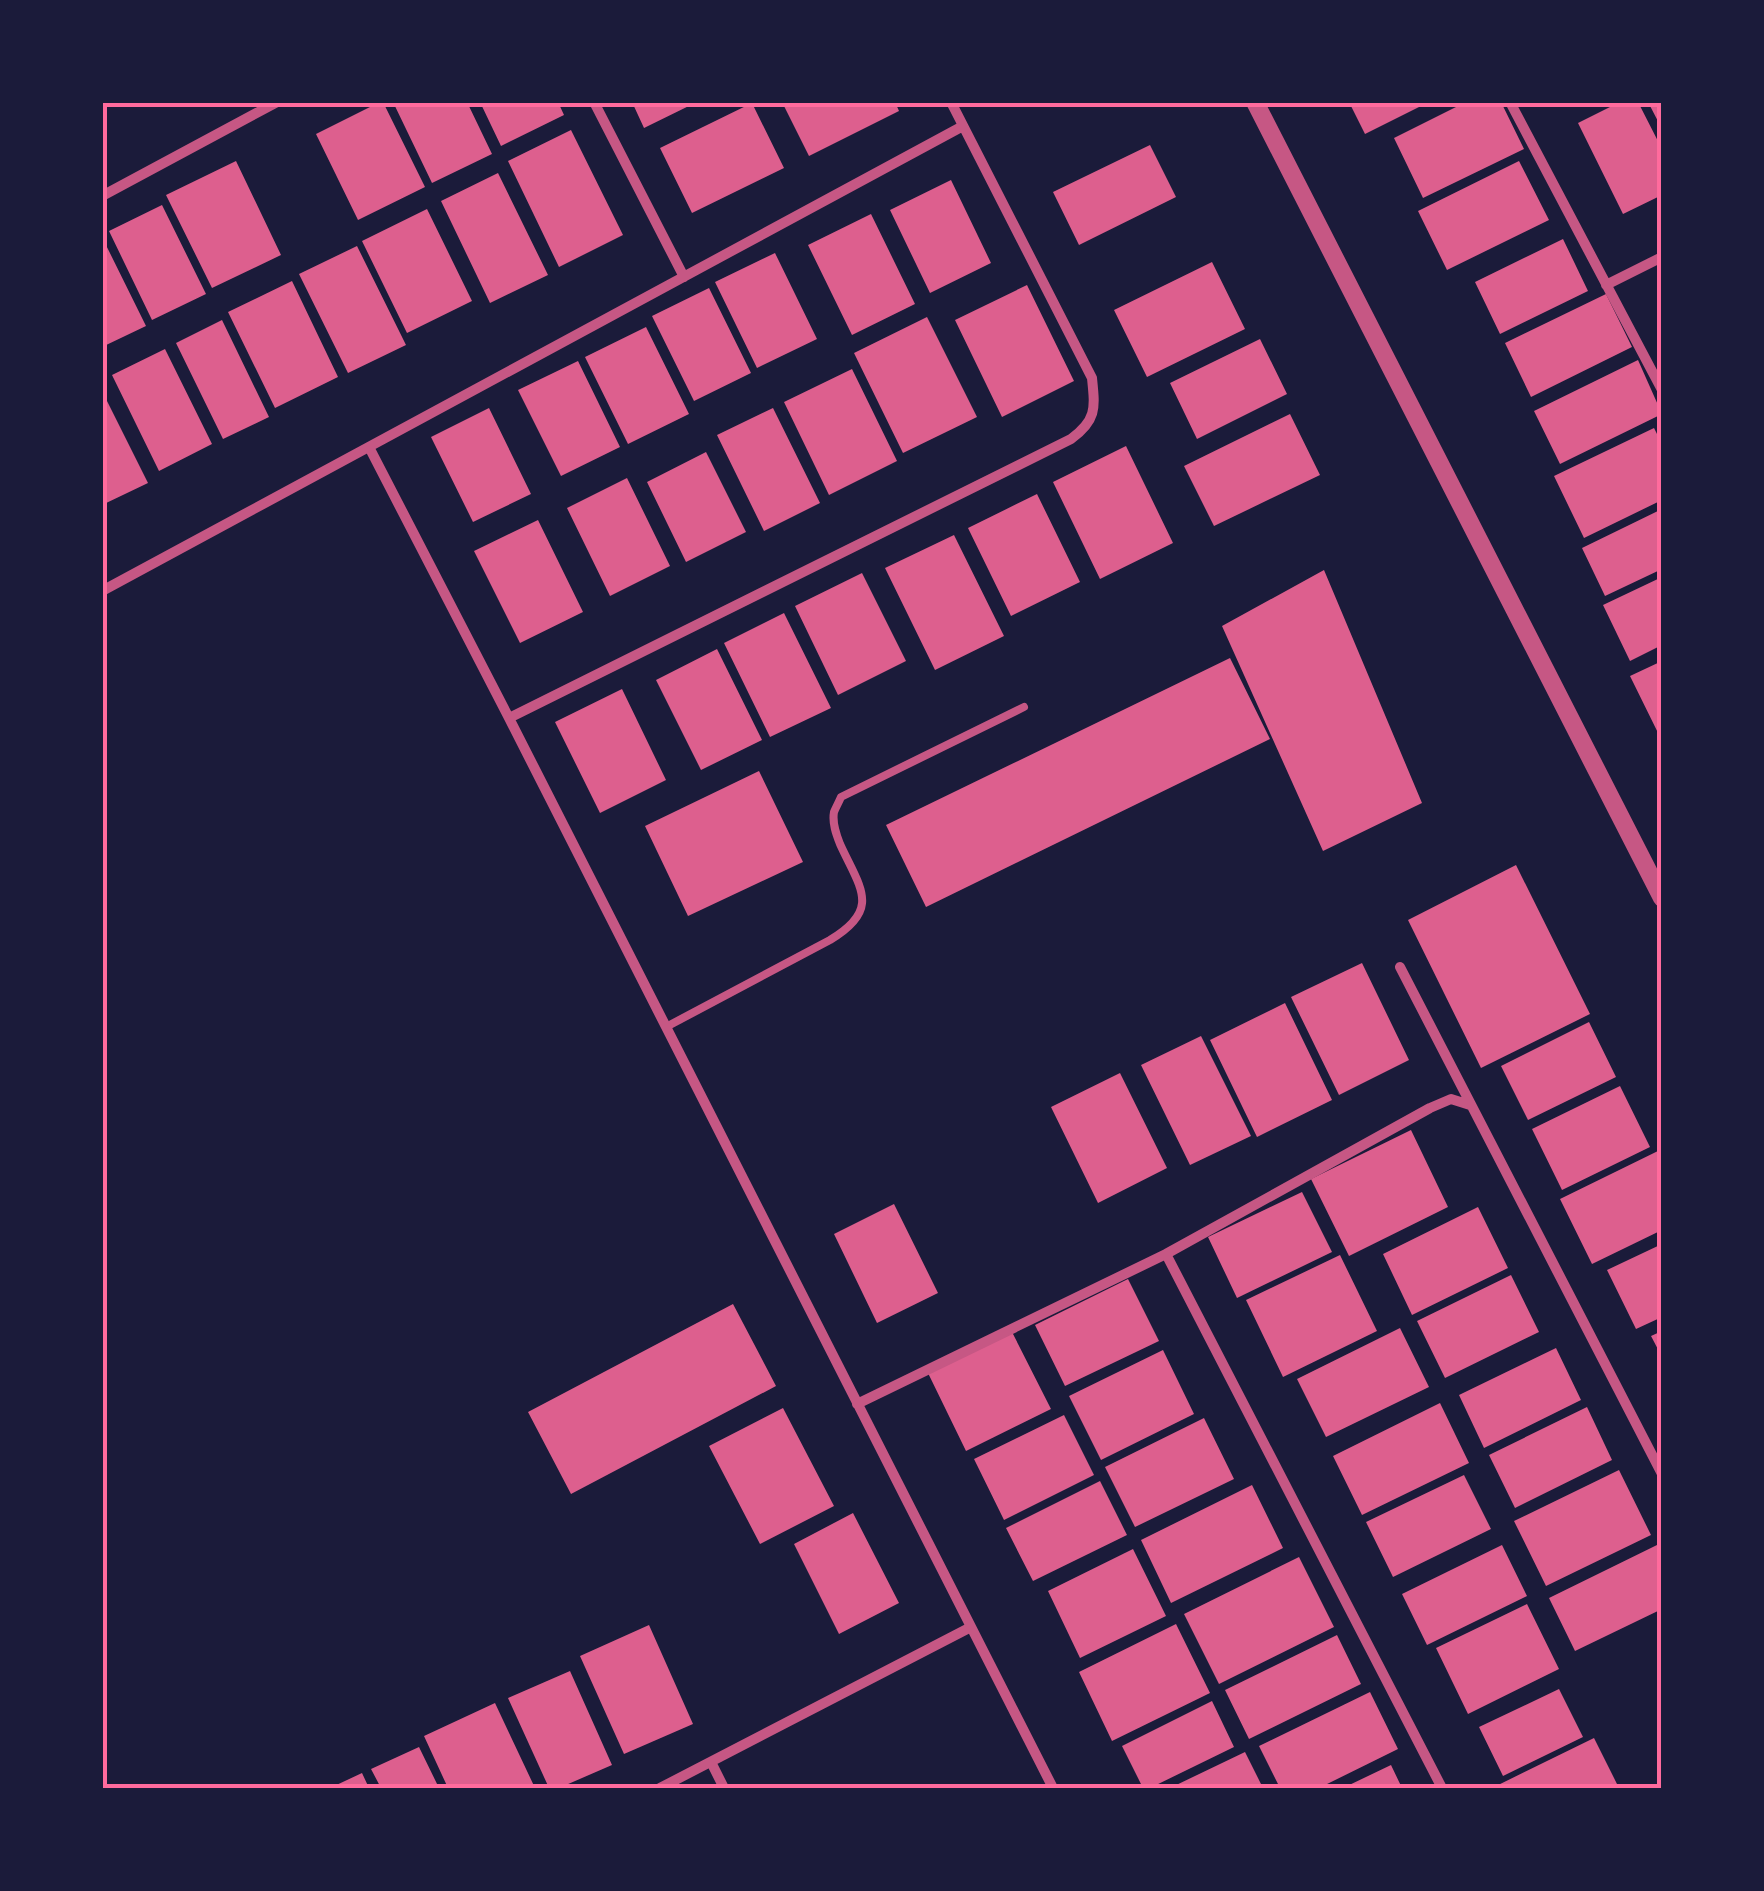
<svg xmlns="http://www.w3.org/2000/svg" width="1764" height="1891" font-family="'Libre Baskerville',serif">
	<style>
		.building { fill: #dd5f8e }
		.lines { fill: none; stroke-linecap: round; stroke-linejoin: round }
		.service { stroke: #c65784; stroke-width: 8 }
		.minor { stroke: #c65784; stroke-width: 10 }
		.tertiary { stroke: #c65784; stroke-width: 18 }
		.neatline { fill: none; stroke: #ff6b9d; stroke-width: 4 }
	</style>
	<rect width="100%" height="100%" fill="#1b1b3a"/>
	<path class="building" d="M380 102H383L425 187 358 220 316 134Z
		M393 102H467L492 154 432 183Z
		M480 102H558L564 115 501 146Z
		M632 102H697L644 128Z
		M782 102H895L899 111 809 156Z
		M1349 102H1429L1365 134Z
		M1466 102H1501L1524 149 1423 198 1394 138Z
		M1620 102H1638L1662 149V195L1623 214 1578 123Z
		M1648 102H1662V129Z
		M752 103 784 168 692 213 660 148Z
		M571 130 623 235 559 267 508 161Z
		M1150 145 1176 197 1079 245 1053 192Z
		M236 161 281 255 212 288 166 195Z
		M1519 161 1549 220 1447 270 1418 211Z
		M498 173 548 275 490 303 441 201Z
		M951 180 991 263 930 293 890 210Z
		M162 205 206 294 152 320 109 231Z
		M427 209 472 301 407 333 362 241Z
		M871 214 915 304 852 335 808 245Z
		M102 237 146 326 102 347Z
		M1563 239 1588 291 1500 334 1475 282Z
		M357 246 406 345 348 373 299 274Z
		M775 253 817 339 757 368 715 282Z
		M1212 262 1245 329 1147 377 1114 310Z
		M292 281 338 377 275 408 228 312Z
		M1027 285 1074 381 1002 417 955 320Z
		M709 288 751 373 694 401 652 316Z
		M1606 294 1632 347 1531 397 1505 343Z
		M927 317 977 417 903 453 854 353Z
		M222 320 269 417 223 439 176 343Z
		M646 327 689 414 628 444 585 357Z
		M1260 339 1287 394 1197 439 1170 383Z
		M165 349 212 444 159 471 112 375Z
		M1638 360 1662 414 1560 464 1534 411Z
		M578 361 620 447 561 476 518 390Z
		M852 369 897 461 829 495 784 402Z
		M102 391 148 483 102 505Z
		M489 408 531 494 473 522 431 437Z
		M773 408 820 503 764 531 717 435Z
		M1290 414 1320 475 1214 526 1184 466Z
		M1654 428 1662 444V500L1584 538 1554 476Z
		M1126 446 1173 543 1100 579 1053 482Z
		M706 452 746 532 686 562 647 482Z
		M627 478 670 566 610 596 567 508Z
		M1037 494 1080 582 1011 616 968 528Z
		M1662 509V569L1605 596 1582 548Z
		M538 520 583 612 520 643 474 551Z
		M954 535 1004 636 935 670 885 568Z
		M1324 570 1422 803 1323 851 1222 626Z
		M862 573 906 661 838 695 795 606Z
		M1662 577V645L1630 661 1603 605Z
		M784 613 831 708 770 737 724 643Z
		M717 649 762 740 701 770 656 680Z
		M1230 658 1270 739 926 907 886 825Z
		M1662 661V741L1630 676Z
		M622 689 666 780 600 813 555 722Z
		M759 771 803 862 688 916 645 826Z
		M1516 865 1590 1014 1481 1068 1408 920Z
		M1362 963 1409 1060 1339 1095 1291 997Z
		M1285 1003 1332 1100 1257 1137 1210 1040Z
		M1589 1022 1616 1077 1528 1120 1501 1066Z
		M1201 1036 1251 1136 1190 1165 1141 1065Z
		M1120 1073 1167 1168 1098 1203 1051 1107Z
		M1620 1086 1650 1147 1562 1190 1532 1129Z
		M1411 1130 1448 1207 1349 1256 1311 1179Z
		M1660 1150 1662 1230 1592 1264 1560 1199Z
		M1302 1192 1332 1252 1237 1298 1208 1237Z
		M894 1204 938 1293 877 1323 834 1234Z
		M1478 1207 1508 1268 1412 1315 1383 1254Z
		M1662 1244V1317L1636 1329 1607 1270Z
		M1340 1255 1377 1331 1283 1377 1246 1300Z
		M1511 1275 1539 1332 1445 1378 1417 1321Z
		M1128 1279 1159 1341 1065 1386 1035 1325Z
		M733 1304 776 1386 571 1494 528 1412Z
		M1400 1328 1429 1387 1326 1437 1297 1379Z
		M1662 1331V1357L1651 1336Z
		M1012 1332 1051 1409 966 1451 928 1373Z
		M1556 1348 1581 1400 1484 1448 1459 1395Z
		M1163 1350 1194 1414 1101 1460 1069 1396Z
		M1440 1403 1469 1463 1362 1515 1333 1456Z
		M1587 1407 1612 1460 1515 1508 1489 1455Z
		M783 1408 834 1506 760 1544 709 1446Z
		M1064 1415 1094 1475 1004 1520 974 1459Z
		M1204 1418 1234 1479 1135 1527 1105 1467Z
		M1619 1470 1651 1535 1546 1586 1514 1521Z
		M1464 1475 1491 1529 1393 1577 1366 1522Z
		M1100 1481 1127 1535 1033 1581 1006 1528Z
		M1252 1485 1283 1548 1171 1603 1141 1540Z
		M853 1513 899 1603 839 1634 794 1544Z
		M1502 1545 1527 1596 1427 1645 1402 1594Z
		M1657 1545 1662 1555V1609L1575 1651 1549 1598Z
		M1133 1549 1166 1616 1080 1658 1048 1591Z
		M1299 1557 1334 1627 1219 1684 1184 1614Z
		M1527 1604 1559 1669 1468 1714 1436 1648Z
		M1176 1624 1210 1693 1112 1741 1079 1672Z
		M649 1625 693 1724 624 1754 580 1656Z
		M1337 1635 1361 1684 1249 1739 1225 1690Z
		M570 1671 612 1765 559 1788H549L508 1698Z
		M1559 1689 1583 1737 1503 1776 1479 1727Z
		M1370 1692 1398 1749 1319 1788H1280L1259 1746Z
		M1212 1701 1234 1747 1150 1788H1143L1122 1746Z
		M495 1703 535 1788H448L424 1736Z
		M1594 1738 1619 1788H1492Z
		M419 1747 439 1788H381L371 1769Z
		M1245 1752 1263 1788H1170Z
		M1391 1765 1402 1788H1343Z
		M362 1773 369 1788H330Z"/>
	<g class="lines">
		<path class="service" d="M666 1027 830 940C882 909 860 888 840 844 836 834 832 823 834 812 836 807 839 802 841 797L1024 707"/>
		<path class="minor" d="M594 102 684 277
			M1510 102 1662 390
			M102 196 277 102
			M1606 285 1662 257
			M369 447 509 718 1053 1788
			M102 591 963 126
			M509 718 1071 439C1097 420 1095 408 1092 378L951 102
			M1400 967 1662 1474
			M1166 1254 1442 1788
			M857 1404 1166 1254 1430 1108 1451 1099 1470 1105
			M711 1762 724 1788
			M660 1788 971 1627"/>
		<path class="tertiary" d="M1255 102 1662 898"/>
	</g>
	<rect width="1764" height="1891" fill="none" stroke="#1b1b3a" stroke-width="210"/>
	<rect x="105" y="105" width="1554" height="1681" class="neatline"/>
</svg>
